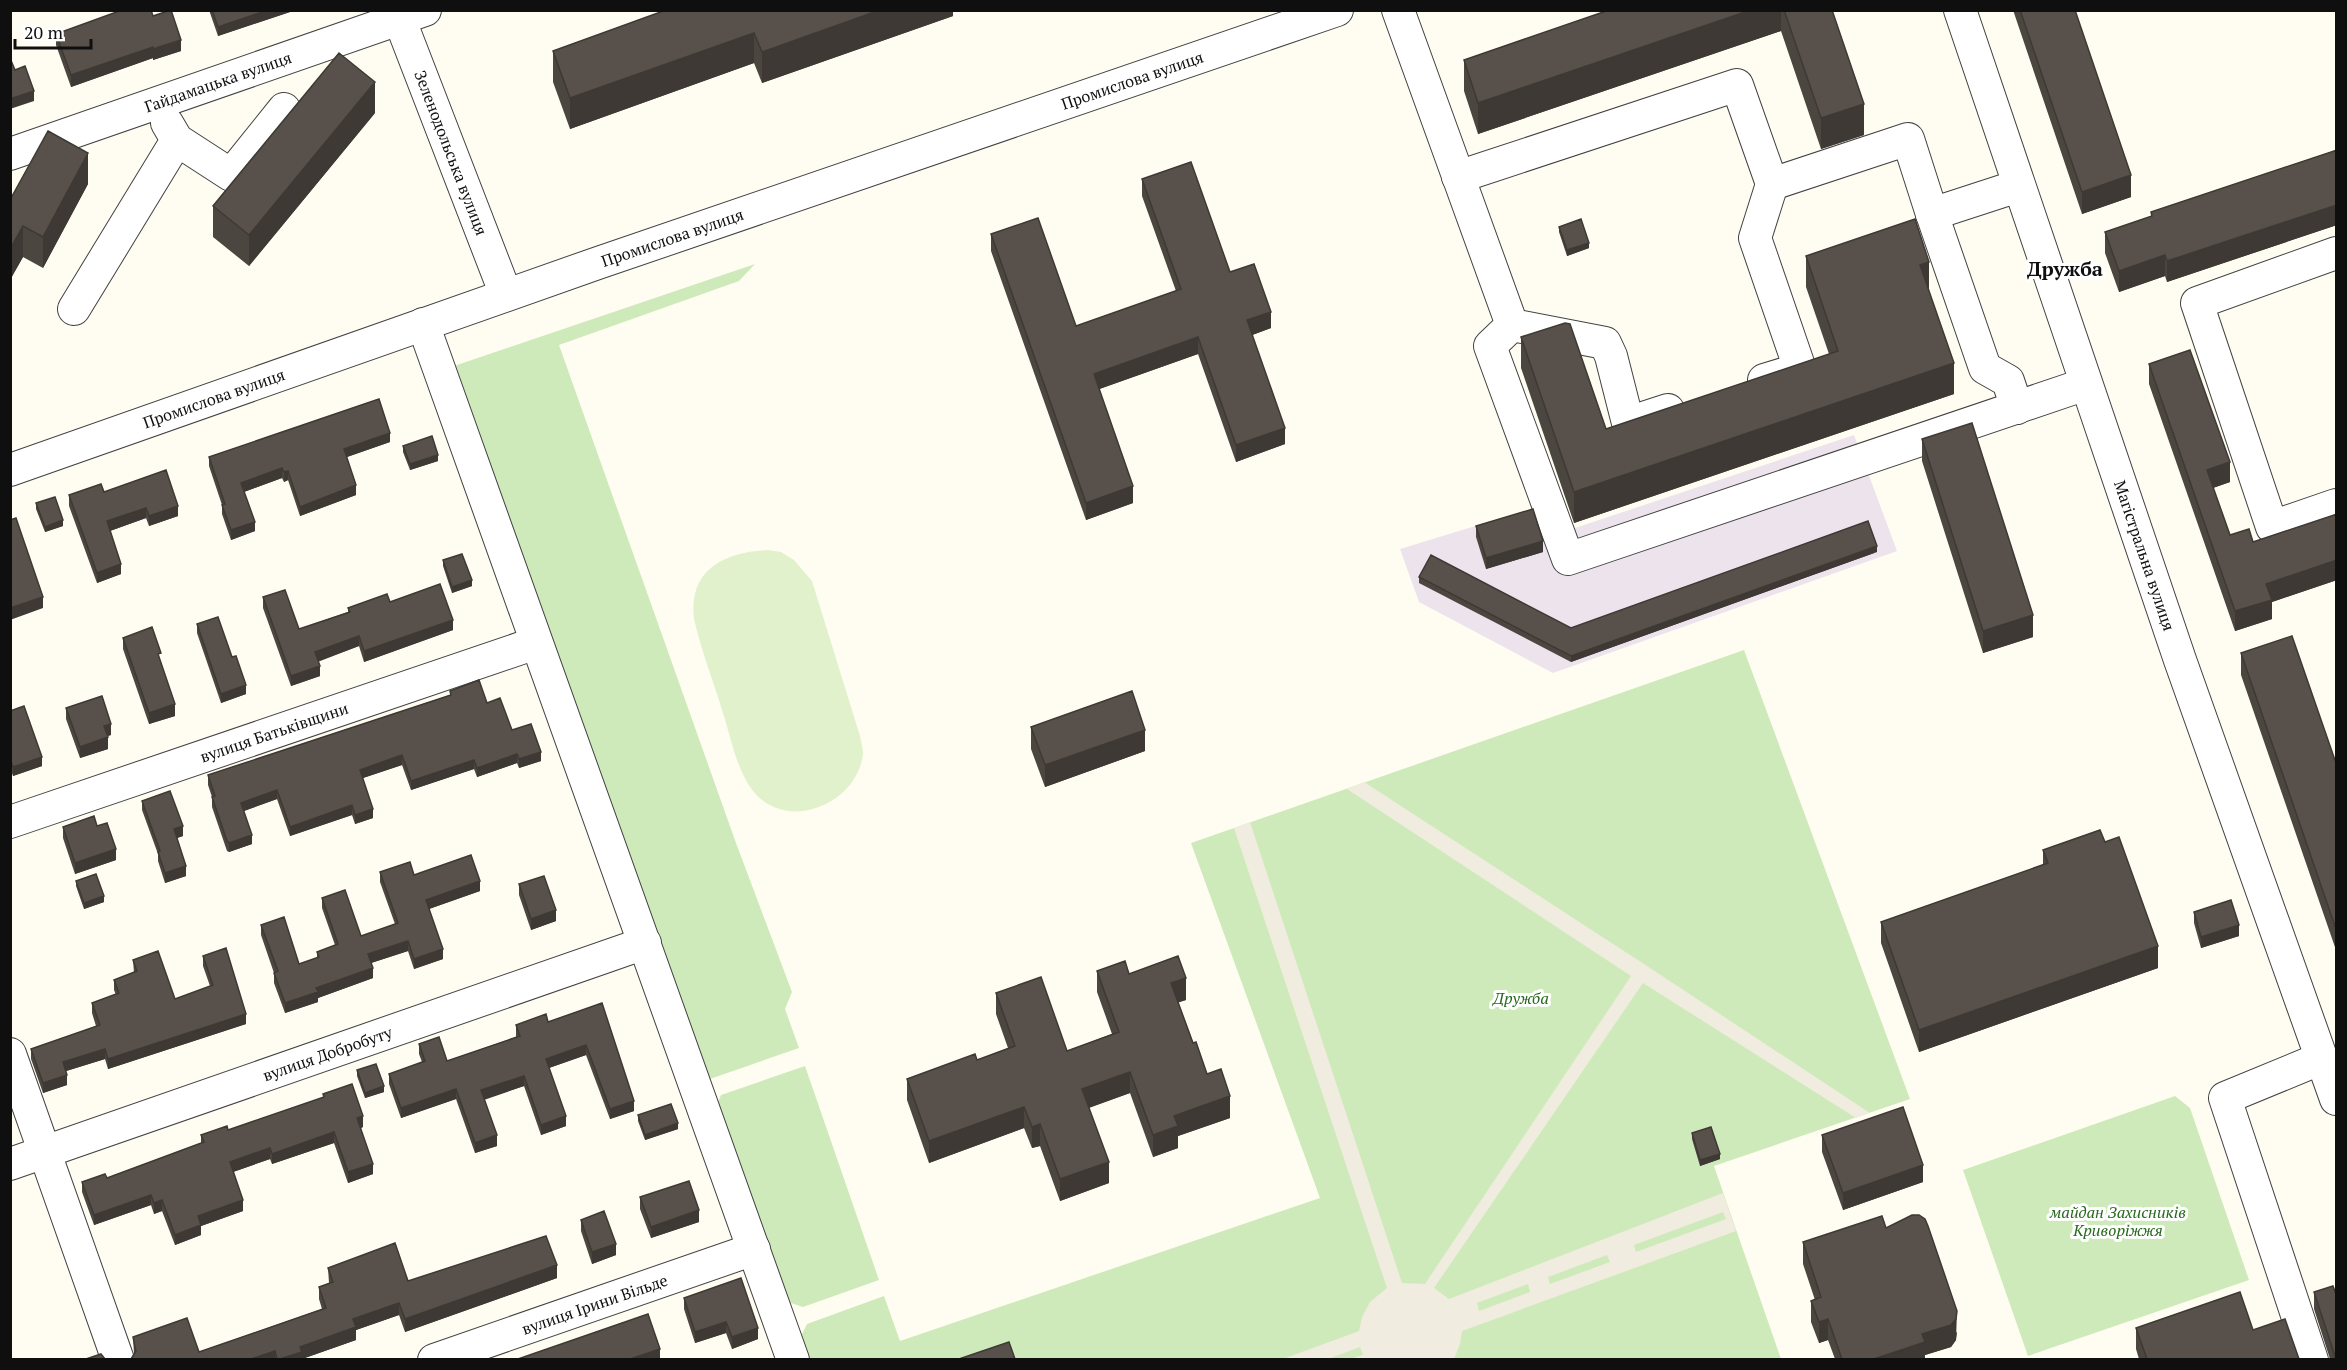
<svg xmlns="http://www.w3.org/2000/svg" width="2347" height="1370" font-family="'PT Serif',serif">
	<style>
		.industrial { fill: #ede3ed }
		.green { fill: #cfeaba }
		.pitch { fill: #e1f1cc }
		.plaza { fill: #f0ecdf; fill-rule: evenodd }
		.lines { fill: none; stroke-linecap: round; stroke-linejoin: round }
		.minor-casing { stroke: #424242; stroke-width: 34 }
		.minor { stroke: #fff; stroke-width: 32 }
		.wall { fill: #4c4640 }
		.shaded-wall { fill: #3e3934 }
		.building { fill: #58514b; stroke: #3e3934; stroke-width: 1.5 }
		.labels { text-anchor: middle; stroke-width: 6; stroke-linejoin: round; paint-order: stroke }
		.street-label { font-size: 16px; fill: #0f0f0f; stroke: #fff }
		.park-label { font-size: 16px; font-style: italic; fill: #28681e; stroke: #fff }
		.quarter-label { font-size: 20px; font-weight: bold; fill: #0f0f0f; stroke: #fff }
	</style>
	<rect width="100%" height="100%" fill="#fffdf1"/>
	<path class="industrial" d="M1854 435 1897 551 1553 673 1419 602 1400 549 1534 508 1545 538Z"/>
	<path class="green" d="M755 264 739 281 559 345 736 843 792 992 785 1009 799 1048 707 1080 454 366Z
		M1744 650 1910 1099 1714 1166 1781 1359 806 1360 799 1340 807 1324 884 1296 900 1341 1320 1198 1191 843Z
		M805 1066 879 1280 803 1307 785 1301 715 1109 721 1095Z
		M2175 1096 2190 1108 2249 1280 2028 1356 1963 1170Z"/>
	<path class="pitch" d="M768 550 781 552 794 560 812 581 860 736C861 742 863 748 863 754 857 805 786 833 753 791 736 769 731 737 722 710 713 680 701 650 694 619 688 569 725 552 768 550Z"/>
	<path class="plaza" d="M1364 782 1647 966 1870 1113 1856 1118 1643 983 1434 1288 1449 1299 1723 1193 1736 1231 1462 1331 1460 1344 1454 1359H1350L1363 1355 1360 1347 1328 1359H1283L1359 1331 1362 1317 1370 1302 1387 1288 1234 828 1250 822 1402 1283 1425 1284 1631 976 1347 789ZM1723 1212 1726 1219 1636 1252 1634 1245ZM1607 1255 1610 1262 1550 1284 1548 1277ZM1528 1284 1530 1292 1479 1311 1477 1303Z"/>
	<g class="lines">
		<defs>
			<g id="minor">
				<path id="s1" d="M396 10 506 295"/>
				<path d="M1398 10 1512 325 1490 346 1568 559 2086 384"/>
				<path id="s2" d="M1960 10 2180 660 2336 1099"/>
				<path d="M167 123 177 140 231 175 284 109"/>
				<path id="s3" d="M10 154 425 10"/>
				<path d="M1458 177 1737 85 1772 184 1908 139 1932 214"/>
				<path d="M2336 253 2197 303 2272 527 2336 505"/>
				<path d="M74 309 177 140"/>
				<path d="M423 324 793 1360"/>
				<path d="M1512 325 1605 343 1611 356 1628 423 1668 410"/>
				<path d="M1764 380 1800 369 1755 238 1772 184"/>
				<path d="M2017 408 2008 381 1985 368 1932 214 2018 186"/>
				<path id="s4" d="M10 470 598 263 1337 10"/>
				<path id="s5" d="M10 822 536 643"/>
				<path d="M10 1054 118 1360"/>
				<path id="s6" d="M10 1164 645 943"/>
				<path id="s7" d="M434 1360 754 1249"/>
				<path d="M2312 1360 2225 1098 2322 1058"/>
			</g>
		</defs>
		<use href="#minor" class="minor-casing"/>
		<use href="#minor" class="minor"/>
	</g>
	<path class="wall" d="M209 10H296L218 36Z
		M953 10V16L762 83 754 63 570 129 553 82V51Z
		M1609 10H1832L1864 135 1821 149 1781 31 1478 134 1464 91V60Z
		M2013 10H2075L2131 197 2082 214Z
		M153 16 181 51 153 60V58L71 87 56 45V34Z
		M375 113 249 266 213 237V206Z
		M2337 150V225L2167 282 2165 276 2119 292 2105 253V232L2151 217V212Z
		M1142 179 1230 272 1271 328 1252 335 1285 444 1236 462 1198 354 1099 389 1133 503 1086 520 991 251V234L1076 326 1176 291 1142 196Z
		M88 184 43 268 23 257 10 280V200Z
		M1559 227 1589 248 1567 256 1559 232Z
		M1806 256 1929 292 1954 394 1574 523 1521 368V337L1606 429 1829 354 1806 287Z
		M2149 364 2230 482 2213 488 2230 535 2253 542 2337 514V580L2272 602V619L2235 631 2149 384Z
		M1922 439 2033 637 1983 653 1922 461Z
		M390 442 347 457 356 495 300 516 288 480 284 482 282 478 244 492 255 531 231 540 222 514V505L209 466V457Z
		M403 446 438 461 410 470 403 452Z
		M104 492 178 516 149 526 146 518 110 531 121 574 97 583 69 506V495Z
		M36 503 63 526 45 532 36 509Z
		M1476 526 1543 552 1486 569 1476 537Z
		M1877 552 1571 662 1419 583V577L1571 628Z
		M443 560 472 586 452 593 443 566Z
		M263 597 299 629 348 612V608L390 602 453 630 364 662 359 646 318 661 320 676 291 686 263 608Z
		M197 624 232 657 246 694 221 703 197 633Z
		M123 638 161 662 175 716 149 724 123 649Z
		M2241 653 2337 766V953L2241 675Z
		M450 691 487 703 541 761 519 768 517 763 477 777 474 769 411 790 402 765 363 778 373 818 355 824 352 815 290 836 277 799 244 811 252 844 229 852 227 851 212 807V797L208 785V775L450 695Z
		M66 708 111 735 107 736 108 749 80 758 66 719Z
		M10 711 42 766 13 776 10 768Z
		M1031 727 1145 751 1045 787 1031 749Z
		M142 801 183 836 177 838 186 876 165 883 158 861V854L142 810Z
		M97 826 116 860 75 874 63 838V827Z
		M2105 842 2158 968 1919 1052 1881 943V922L2043 865V850Z
		M380 872 414 875 480 891 429 909 443 959 414 969 408 951 371 963 373 978 318 998V1002L285 1013 274 983V973L261 935V925L299 964 317 958V952L335 945 322 908V898L361 936 395 924 380 882Z
		M76 881 104 902 84 909 76 886Z
		M519 884 556 921 531 930 519 895Z
		M2194 912 2239 936 2201 948 2194 923Z
		M203 956 246 1024 108 1069 105 1059 66 1071 67 1085 43 1093 31 1059V1049L96 1026 92 1013V1003L116 995 114 990V980L134 973 133 960 175 999 210 986 203 966Z
		M1097 971 1129 974 1186 1000 1178 1002 1193 1043 1207 1074 1230 1118 1178 1136V1148L1153 1157 1130 1093 1089 1108 1109 1183 1060 1201 1040 1146 1032 1148 1024 1128 929 1163 907 1100V1079L977 1060 1008 1048 996 1014V993L1067 1051 1112 1034 1097 992Z
		M602 1003 634 1111 610 1119 586 1055 549 1068 566 1126 541 1135 524 1086 484 1099 497 1146 475 1153 456 1099 401 1118 389 1084V1074L422 1062 419 1054V1044L447 1061 516 1037V1025L548 1022Z
		M357 1070 384 1092 365 1098 357 1076Z
		M323 1094 363 1127 361 1128 373 1174 348 1183 334 1143 272 1164 270 1159 233 1172 243 1211 201 1226V1235L175 1245 162 1211 154 1214 151 1205 94 1225 82 1192V1182L107 1178 201 1143V1135L228 1130 323 1098Z
		M638 1115 678 1129 645 1140 638 1121Z
		M1692 1133 1720 1159 1700 1166 1692 1139Z
		M1822 1135 1923 1182 1843 1210 1822 1152Z
		M640 1197 699 1222 651 1238 640 1209Z
		M581 1220 616 1255 592 1264 581 1231Z
		M1886 1228 1957 1333 1956 1340 1951 1347 1925 1355V1359H1835L1828 1340 1819 1343 1811 1322V1301L1815 1300 1803 1264V1242Z
		M328 1268 408 1281 557 1278 405 1332 399 1315 356 1330V1340L302 1359H131L134 1354 133 1337 199 1352 322 1309 319 1299V1287L329 1283Z
		M2314 1292 2337 1359H2330L2314 1309Z
		M684 1298 758 1339 732 1349 726 1333 695 1343 684 1309Z
		M2136 1328 2253 1330 2299 1359H2139L2136 1349Z"/>
	<path class="shaded-wall" d="M268 10H296L218 36V27Z
		M880 10H953V16L762 83V52Z
		M1751 10H1781V31L1478 134V103Z
		M754 33V63L570 129V98Z
		M181 40V51L153 60V49Z
		M153 47V58L71 87V75Z
		M375 82V113L249 266V235Z
		M34 91V101L10 109V99Z
		M1864 104V135L1821 149V118Z
		M88 153V184L43 268V237Z
		M2131 175V197L2082 214V192Z
		M2337 205V225L2167 282V261Z
		M23 226V257L10 280V249Z
		M1589 243V248L1567 256V250Z
		M2165 255V276L2119 292V271Z
		M1929 262V293L1920 265Z
		M1271 312V328L1247 337V320Z
		M1198 337V354L1094 391V374Z
		M1954 363V394L1574 523V492Z
		M1285 428V444L1236 462V445Z
		M390 433V442L344 458V449Z
		M438 455V461L410 470V464Z
		M2230 462V482L2207 490V470Z
		M282 468V478L241 493V483Z
		M288 471V480L284 482V472Z
		M356 485V495L300 516V507Z
		M1133 486V503L1086 520V503Z
		M178 506V516L149 526V516Z
		M146 508V518L107 532V521Z
		M63 520V526L45 532V527Z
		M255 522V531L231 540V530Z
		M1543 541V552L1486 569V558Z
		M1877 546V552L1571 662V656Z
		M2337 560V580L2272 602V619L2235 631V611L2266 584Z
		M121 564V574L97 583V573Z
		M472 580V586L452 593V587Z
		M43 597V608L10 620V608Z
		M2033 615V637L1983 653V631Z
		M453 620V630L364 662V651Z
		M359 636V646L315 663V652Z
		M320 666V676L291 686V676Z
		M246 685V694L221 703V694Z
		M175 704V716L149 724V713Z
		M111 724V735L104 737V726Z
		M1145 730V751L1045 787V765Z
		M108 737V749L80 758V747Z
		M541 752V761L519 768V759Z
		M517 754V763L477 777V768Z
		M402 755V765L360 779V770Z
		M42 757V766L13 776V767Z
		M474 760V769L411 790V781Z
		M277 790V799L241 812V803Z
		M352 805V815L290 836V827Z
		M373 809V818L355 824V815Z
		M183 826V836L174 839V829Z
		M252 835V844L229 852V843Z
		M116 849V860L75 874V863Z
		M186 866V876L165 883V873Z
		M480 881V891L426 910V900Z
		M104 896V902L84 909V903Z
		M556 910V921L531 930V919Z
		M2239 925V936L2201 948V937Z
		M408 941V951L368 964V954Z
		M2158 946V968L1919 1052V1030Z
		M443 949V959L414 969V959Z
		M373 968V978L318 998V1002L285 1013V1003L316 988Z
		M1186 978V1000L1171 1005V983Z
		M246 1014V1024L108 1069V1059Z
		M586 1045V1055L546 1069V1059Z
		M105 1049V1059L63 1072V1062Z
		M1130 1072V1093L1082 1110V1089Z
		M67 1075V1085L43 1093V1083Z
		M524 1076V1086L481 1101V1090Z
		M384 1086V1092L365 1098V1093Z
		M456 1089V1099L401 1118V1108Z
		M1230 1096V1118L1178 1136V1148L1153 1157V1135L1174 1116Z
		M634 1101V1111L610 1119V1109Z
		M1024 1107V1128L929 1163V1141Z
		M363 1116V1127L357 1129V1118Z
		M566 1116V1126L541 1135V1125Z
		M678 1123V1129L645 1140V1135Z
		M1040 1124V1146L1032 1148V1127Z
		M334 1132V1143L272 1164V1154Z
		M497 1135V1146L475 1153V1143Z
		M270 1148V1159L230 1173V1162Z
		M1720 1154V1159L1700 1166V1160Z
		M1109 1162V1183L1060 1201V1179Z
		M373 1164V1174L348 1183V1172Z
		M1923 1165V1182L1843 1210V1193Z
		M151 1195V1205L94 1225V1215Z
		M162 1200V1211L154 1214V1203Z
		M243 1200V1211L201 1226V1235L175 1245V1235L198 1216Z
		M699 1210V1222L651 1238V1227Z
		M616 1244V1255L592 1264V1252Z
		M557 1265V1278L405 1332V1319Z
		M399 1303V1315L356 1330V1340L302 1359H280L300 1347 353 1319Z
		M1957 1311 1956 1340 1951 1347 1925 1355V1359H1874L1922 1334Z
		M1828 1319V1340L1819 1343V1322Z
		M726 1322V1333L695 1343V1332Z
		M758 1328V1339L732 1349V1337Z
		M660 1349V1359H630Z
		M275 1351V1359H251Z"/>
	<path class="building" d="M122 10H151L153 16 171 10 181 40 153 49V47L71 75 56 34Z
		M212 10H268L218 27Z
		M666 10H880L762 52 754 33 570 98 553 51Z
		M1609 10H1751L1478 103 1464 60Z
		M1784 10H1832L1864 104 1821 118Z
		M2020 10H2075L2131 175 2082 192Z
		M339 53 375 82 249 235 213 206Z
		M10 58 15 70 25 66 34 91 10 99Z
		M48 131 88 153 43 237 23 226 10 249V200Z
		M2337 150V205L2167 261 2165 255 2119 271 2105 232 2152 216 2151 212Z
		M1191 162 1230 272 1254 264 1271 312 1247 320 1285 428 1236 445 1198 337 1094 374 1133 486 1086 503 991 234 1038 218 1076 326 1181 289 1142 179Z
		M1581 219 1589 243 1567 250 1559 227Z
		M1915 219 1929 262 1920 265 1954 363 1574 492 1521 337 1565 323 1570 324 1606 429 1838 351 1806 256Z
		M2190 350 2230 462 2207 470 2230 535 2249 529 2253 542 2337 514V560L2266 584 2272 600 2235 611 2149 364Z
		M379 399 390 433 344 449 356 485 300 507 288 471 284 472 282 468 241 483 255 522 231 530 222 505 225 504 209 457Z
		M1972 423 2033 615 1983 631 1922 439Z
		M432 436 438 455 410 464 403 446Z
		M166 470 178 506 149 516 146 508 107 521 121 564 97 573 69 495 101 484 104 492Z
		M55 497 63 520 45 527 36 503Z
		M1533 509 1543 541 1486 558 1476 526Z
		M16 518 43 597 10 608V520Z
		M1868 521 1877 546 1571 656 1419 577 1431 555 1571 628Z
		M462 554 472 580 452 587 443 560Z
		M440 584 453 620 364 651 359 636 315 652 320 666 291 676 263 597 285 590 299 629 350 612 348 608 387 594 390 602Z
		M218 617 232 657 236 656 246 685 221 694 197 624Z
		M152 627 161 653 158 654 175 704 149 713 123 638Z
		M2292 636 2337 766V932L2241 653Z
		M479 680 487 703 500 698 512 730 531 724 541 752 519 759 517 754 477 768 474 760 411 781 402 755 360 770 373 809 355 815 352 805 290 827 277 790 241 803 252 835 229 843 227 841 212 797 215 796 208 775 451 695 450 691Z
		M1132 691 1145 730 1045 765 1031 727Z
		M102 696 111 724 104 726 108 737 80 747 66 708Z
		M24 706 42 757 13 767 10 759V711Z
		M170 791 183 826 174 829 186 866 165 873 158 852 160 851 142 801Z
		M94 816 97 826 107 823 116 849 75 863 63 827Z
		M2100 830 2105 842 2119 837 2158 946 1919 1030 1881 922 2048 863 2043 850Z
		M471 855 480 881 426 900 443 949 414 959 408 941 368 954 373 968 316 988 318 992 285 1003 274 973 278 971 261 925 284 917 299 964 319 957 317 952 338 944 322 898 345 890 361 936 398 923 380 872 410 862 414 875Z
		M96 874 104 896 84 903 76 881Z
		M544 876 556 910 531 919 519 884Z
		M2231 900 2239 925 2201 937 2194 912Z
		M226 948 246 1014 108 1059 105 1049 63 1062 67 1075 43 1083 31 1049 100 1025 92 1003 119 993 114 980 137 971 133 960 158 951 175 999 213 985 203 956Z
		M1178 956 1186 978 1171 983 1193 1043 1196 1042 1207 1074 1221 1069 1230 1096 1174 1116 1178 1126 1153 1135 1130 1072 1082 1089 1109 1162 1060 1179 1040 1124 1032 1127 1024 1107 929 1141 907 1079 975 1054 977 1060 1015 1046 996 993 1041 977 1067 1051 1119 1032 1097 971 1125 961 1129 974Z
		M602 1003 634 1101 610 1109 586 1045 546 1059 566 1116 541 1125 524 1076 481 1090 497 1135 475 1143 456 1089 401 1108 389 1074 425 1061 419 1044 439 1037 447 1061 520 1036 516 1025 546 1014 548 1022Z
		M376 1064 384 1086 365 1093 357 1070Z
		M352 1084 363 1116 357 1118 373 1164 348 1172 334 1132 272 1154 270 1148 230 1162 243 1200 198 1216 201 1225 175 1235 162 1200 154 1203 151 1195 94 1215 82 1182 105 1174 107 1178 204 1142 201 1135 227 1126 228 1130 324 1097 323 1094Z
		M671 1104 678 1123 645 1135 638 1115Z
		M1903 1107 1923 1165 1843 1193 1822 1135Z
		M1711 1127 1720 1154 1700 1160 1692 1133Z
		M689 1181 699 1210 651 1227 640 1197Z
		M604 1211 616 1244 592 1252 581 1220Z
		M1912 1215H1919L1925 1219 1928 1226 1957 1311 1956 1319 1951 1325 1922 1334 1925 1342 1874 1359H1842L1828 1319 1819 1322 1811 1301 1821 1297 1803 1242 1882 1216 1886 1228Z
		M546 1236 557 1265 405 1319 399 1303 353 1319 356 1327 300 1347 302 1352 280 1359H277L275 1351 251 1359H131L136 1351 133 1337 187 1318 199 1352 326 1308 319 1287 333 1282 328 1268 395 1243 408 1281Z
		M741 1278 758 1328 732 1337 726 1322 695 1332 684 1298Z
		M2333 1286 2337 1297V1359H2336L2314 1292Z
		M2240 1292 2253 1330 2285 1319 2299 1359H2147L2136 1328Z
		M648 1314 660 1349 630 1359H518Z
		M1009 1342 1015 1359H959Z
		M101 1354 105 1359H86Z"/>
	<g class="labels">
		<g class="street-label">
			<text dy="6" stroke="none"><textPath href="#s4" startOffset="1188">Промислова вулиця</textPath></text>
			<text dy="6" stroke="none"><textPath href="#s3" startOffset="220">Гайдамацька вулиця</textPath></text>
			<text dy="6" stroke="none"><textPath href="#s1" startOffset="153">Зеленодольська вулиця</textPath></text>
			<text dy="6" stroke="none"><textPath href="#s4" startOffset="702">Промислова вулиця</textPath></text>
			<text dy="6" stroke="none"><textPath href="#s4" startOffset="216">Промислова вулиця</textPath></text>
			<text dy="6" stroke="none"><textPath href="#s2" startOffset="576">Магістральна вулиця</textPath></text>
			<text dy="6" stroke="none"><textPath href="#s5" startOffset="279">вулиця Батьківщини</textPath></text>
			<text dy="6" stroke="none"><textPath href="#s6" startOffset="336">вулиця Добробуту</textPath></text>
			<text dy="6" stroke="none"><textPath href="#s7" startOffset="170">вулиця Ірини Вільде</textPath></text>
		</g>
		<g class="park-label">
			<text x="1521" y="1004">Дружба</text>
			<text x="2118" y="1218">майдан Захисників<tspan x="2118" dy="18">Криворіжжя</tspan></text>
		</g>
		<g class="quarter-label">
			<text x="2065" y="276">Дружба</text>
		</g>
	</g>
	<rect width="2347" height="1370" fill="none" stroke="#0f0f0f" stroke-width="24"/>
	<path d="M15 39v9h76v-9" fill="none" stroke="#0f0f0f" stroke-width="3"/>
	<text x="24" y="39" font-size="18" fill="#0f0f0f" stroke="#ffffff" stroke-width="4.5" paint-order="stroke">20 m</text>
</svg>
